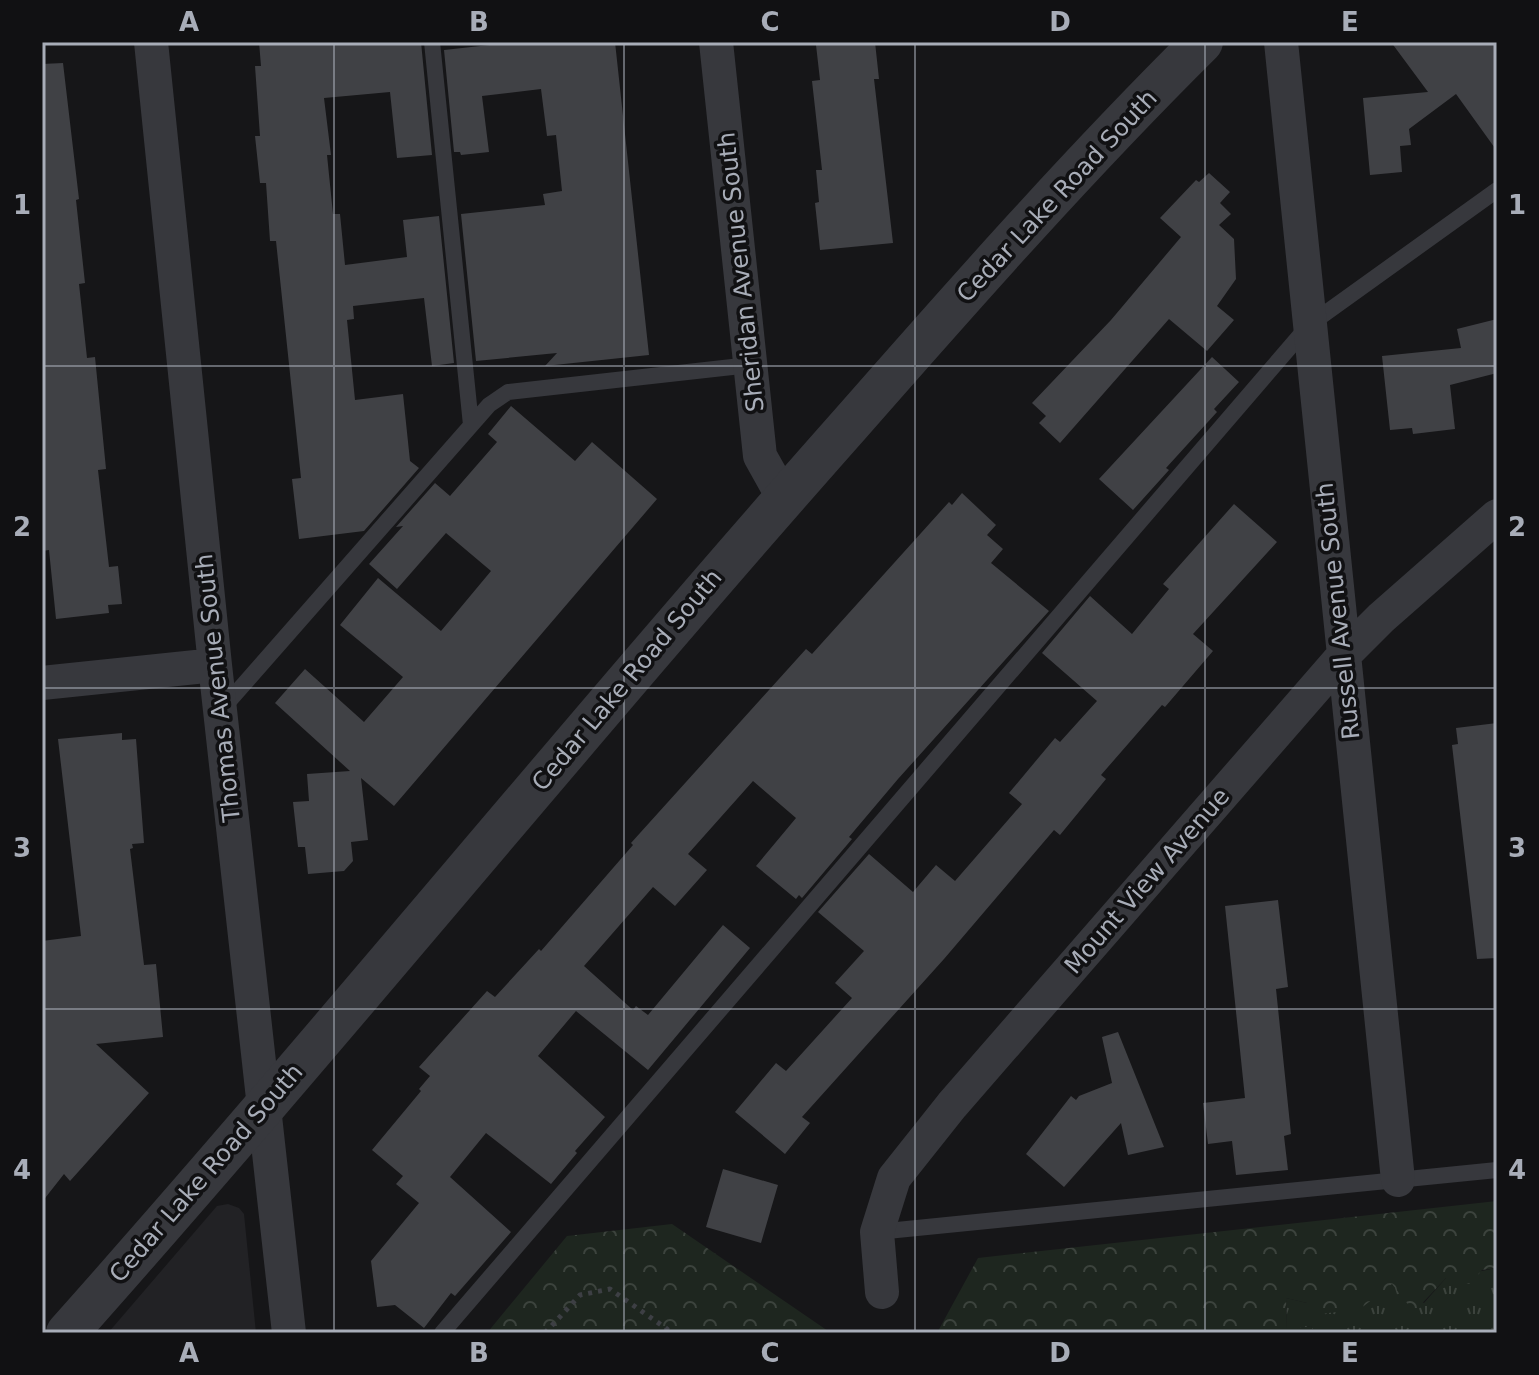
<svg xmlns="http://www.w3.org/2000/svg" width="1539" height="1375" font-family="'DejaVu Sans',sans-serif">
	<style>
		.built { fill: #222225 }
		.grass { fill: url(#grass-tufts) }
		.forest { fill: url(#forest-crowns) }
		.building { fill: #404145 }
		.lines { fill: none; stroke-linecap: round; stroke-linejoin: round }
		.path { stroke: #3d3f44; stroke-width: 5; stroke-dasharray: 4 6; stroke-linecap: butt }
		.service { stroke: #37383d; stroke-width: 16 }
		.minor { stroke: #37383d; stroke-width: 34 }
		.tertiary { stroke: #37383d; stroke-width: 42 }
		.grid { fill: none; stroke: #a8adb8; stroke-width: 2; stroke-opacity: 0.55 }
		.labels { text-anchor: middle; stroke-width: 7; stroke-linejoin: round; paint-order: stroke }
		.street-label { font-size: 24px; fill: #a8adb8; stroke: #111113 }
		.neatline { fill: none; stroke: #a8adb8; stroke-width: 3 }
		.grid-label { font-size: 26px; text-anchor: middle; font-weight: bold; fill: #a8adb8 }
	</style>
	<defs>
		<pattern id="grass-tufts" width="24" height="20" patternUnits="userSpaceOnUse" patternTransform="scale(2)"><rect width="24" height="20" fill="#1e261f"/><path d="M3 7l-1-3M5 7V3M7 7l1-3M15 17l-1-3M17 17v-4M19 17l1-3" fill="none" stroke="#3c433d"/></pattern>
		<pattern id="forest-crowns" width="20" height="18" patternUnits="userSpaceOnUse" patternTransform="scale(2)"><rect width="20" height="18" fill="#1e261f"/><path d="M2 6a3 3 0 1 1 6 0M12 15a3 3 0 1 1 6 0" fill="none" stroke="#3c433d"/></pattern>
	</defs>
	<rect width="100%" height="100%" fill="#161618"/>
	<path class="built" d="M228 1204 239 1208 244 1214 256 1333H108L217 1206Z"/>
	<path class="grass" d="M1497 1268V1333H1314L1311 1326 1287 1331 1286 1298 1307 1303 1392 1284 1424 1303 1446 1278Z"/>
	<path class="forest" d="M1497 1201V1268L1482 1270 1469 1284 1446 1278 1414 1312 1392 1284 1360 1309 1313 1315 1307 1303 1286 1298 1287 1330 1311 1326 1314 1333H937L978 1258Z
		M672 1224 831 1333H487L567 1236Z"/>
	<path class="building" d="M259 42H421L432 155 397 158 390 92 324 98 331 155H327L333 214H340L345 265 407 257 403 220 439 216 454 363 432 366 424 298 353 306 354 319 347 320 355 400 403 394 410 461 419 468 364 531 299 539 292 479 301 478 276 241H270L266 183H260L255 136H260L255 66H261Z
		M516 42H615L649 355 545 366 557 353 476 361 461 214 545 205 543 194 562 191 556 135 547 136 541 89 482 96 489 152 461 155 460 152H454L444 50Z
		M822 42H875L879 79H874L893 243 820 250 815 203 819 202 816 170H822L812 81 820 80 816 45 823 44Z
		M1391 42H1497V151L1456 94 1409 129 1411 145 1400 146 1402 172 1370 175 1363 98 1428 92Z
		M63 63 79 199 76 200 85 283 79 284 87 358 95 357 106 469 98 470 109 567 118 566 122 604 108 605 109 613 56 619 49 550 42 551V64Z
		M1209 173 1230 192 1220 203 1231 214 1219 225 1234 239 1236 279 1217 306 1234 320 1207 351 1169 319 1060 443 1039 423 1046 416 1032 403 1111 320 1181 237 1160 218 1196 180 1199 182Z
		M1497 319V373L1450 385 1455 429 1413 434 1412 428 1390 430 1382 356 1461 348 1457 329Z
		M1212 357 1239 382 1214 409 1217 412 1166 468 1169 470 1133 510 1099 479Z
		M511 406 575 461 592 442 657 499 394 806 361 778 368 840 351 842 353 861 344 871 308 874 305 847H298L293 802 309 801 307 774 350 771 275 703 305 669 364 722 403 677 340 625 378 578 441 631 491 571 446 533 397 589 369 564 403 526 396 527 435 483 450 496 497 442 488 434Z
		M962 493 996 525 987 535 1003 549 991 563 1049 611 898 779 849 837 852 839 802 898 799 895 796 899 756 866 796 818 753 781 688 854 707 870 675 906 653 887 584 966 633 1010 636 1006 648 1015 723 925 750 948 648 1070 576 1011 538 1056 605 1117 575 1151 577 1153 551 1184 486 1133 450 1177 511 1232 455 1296 451 1293 424 1328 395 1305 377 1307 371 1261 419 1203 396 1184 403 1176 372 1150 421 1091 419 1089 430 1076 419 1067 487 991 495 997 539 949 541 951 633 845 631 843 806 649 812 654 949 502 952 505Z
		M1234 504 1277 542 1193 634 1213 651 1165 707 1162 705 1101 775 1106 779 1060 835 1054 830 944 959 802 1117 810 1123 785 1154 735 1112 776 1063 786 1071 852 998 835 983 864 951 818 912 869 854 913 892 936 865 955 881 1022 804 1009 793 1055 738 1060 742 1097 701 1042 653 1090 596 1132 634 1169 589 1163 584Z
		M1497 723V958L1477 959 1452 745 1458 744 1456 728Z
		M122 733V740L136 739 144 843 132 844 133 848 130 849 144 965 156 964 163 1037 96 1044 149 1093 70 1181 64 1174 42 1202V941L81 936 58 739Z
		M1278 900 1288 987 1276 989 1291 1134 1284 1136 1288 1170 1236 1175 1232 1141 1208 1144 1203 1103 1245 1098 1225 906Z
		M1118 1032 1164 1147 1128 1155 1121 1123 1064 1187 1026 1154 1071 1096 1076 1100 1079 1096 1112 1083 1102 1037Z
		M723 1169 778 1185 761 1243 706 1227Z"/>
	<g class="lines">
		<path class="path" d="M545 1333 580 1295 610 1289 667 1329 664 1333"/>
		<path class="service" d="M432 42 471 425
			M222 709 489 405 508 392 750 365
			M877 1232 1497 1170
			M442 1333 1309 325 1497 190"/>
		<path class="minor" d="M151 42 215 665 289 1333
			M716 42 760 456 783 497
			M1281 42 1398 1180
			M42 683 215 665
			M882 1292 877 1232 894 1178 952 1105 1343 656 1381 618 1497 516"/>
		<path class="tertiary" d="M67 1333C333 1034 585 723 851 423 965 293 1079 164 1202 42"/>
	</g>
	<path class="grid" d="M334 42V1333M624 42V1333M915 42V1333M1205 42V1333M42 366H1497M42 688H1497M42 1009H1497"/>
	<g class="labels">
		<g class="street-label">
			<text transform="translate(1057 196) rotate(-47)" y="8">Cedar Lake Road South</text>
			<text transform="translate(741 272) rotate(-96)" y="8">Sheridan Avenue South</text>
			<text transform="translate(1338 611) rotate(-96)" y="8">Russell Avenue South</text>
			<text transform="translate(627 680) rotate(-50)" y="8">Cedar Lake Road South</text>
			<text transform="translate(218 688) rotate(-96)" y="8">Thomas Avenue South</text>
			<text transform="translate(1147 881) rotate(-49)" y="8">Mount View Avenue</text>
			<text transform="translate(206 1173) rotate(-49)" y="8">Cedar Lake Road South</text>
		</g>
	</g>
	<rect width="1539" height="1375" fill="none" stroke="#111113" stroke-width="88"/>
	<rect x="44" y="44" width="1451" height="1287" class="neatline"/>
	<g class="grid-label">
		<text x="189" y="31">A</text>
		<text x="479" y="31">B</text>
		<text x="770" y="31">C</text>
		<text x="1060" y="31">D</text>
		<text x="1350" y="31">E</text>
		<text x="22" y="214">1</text>
		<text x="1517" y="214">1</text>
		<text x="22" y="536">2</text>
		<text x="1517" y="536">2</text>
		<text x="22" y="857">3</text>
		<text x="1517" y="857">3</text>
		<text x="22" y="1179">4</text>
		<text x="1517" y="1179">4</text>
		<text x="189" y="1362">A</text>
		<text x="479" y="1362">B</text>
		<text x="770" y="1362">C</text>
		<text x="1060" y="1362">D</text>
		<text x="1350" y="1362">E</text>
	</g>
</svg>
